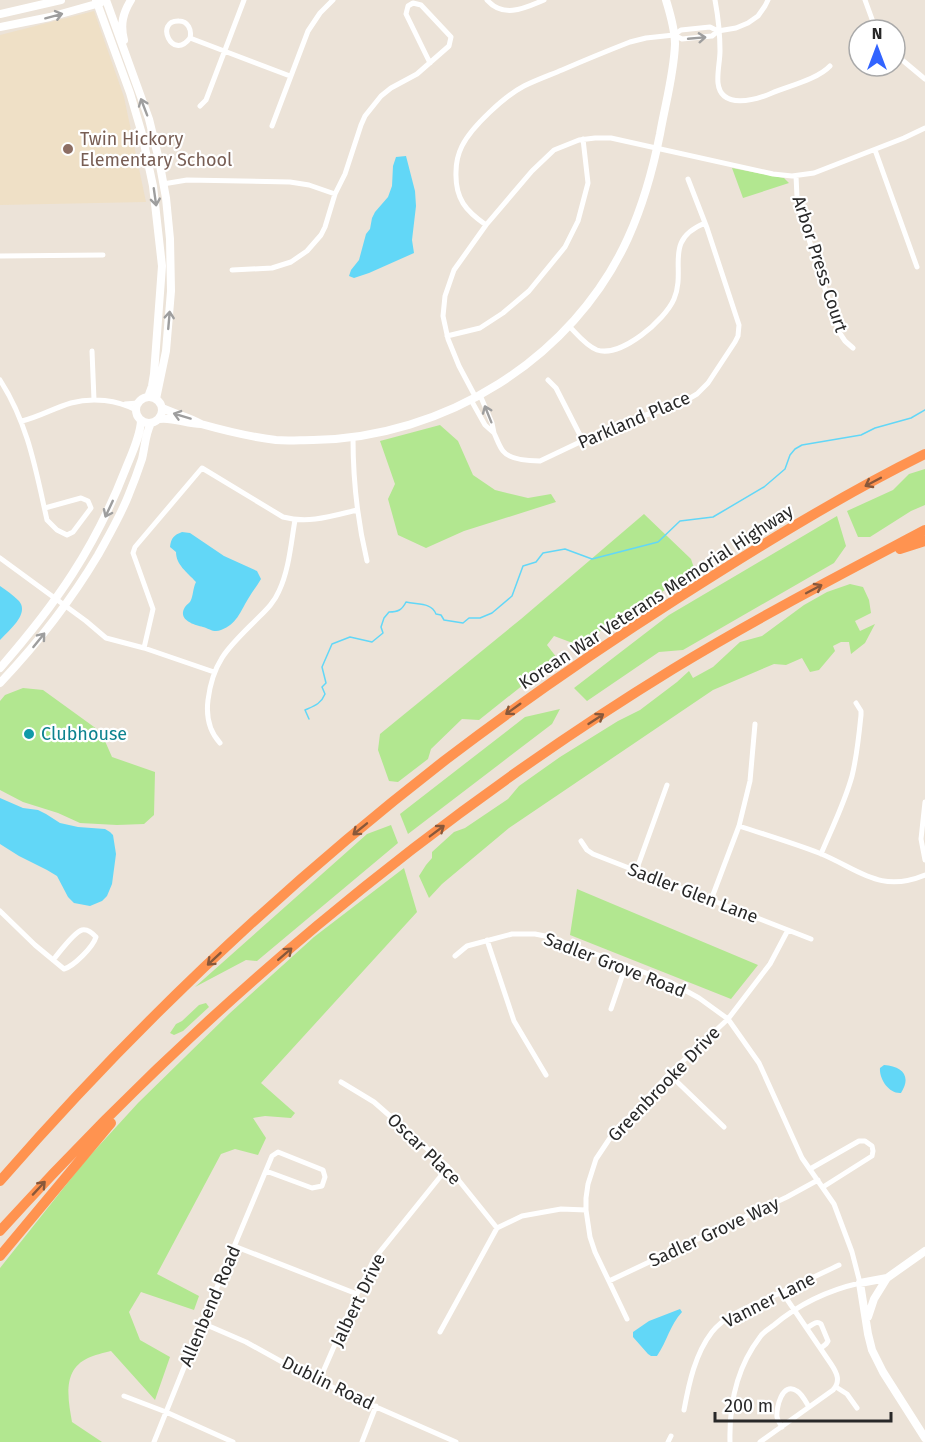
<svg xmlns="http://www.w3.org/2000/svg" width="925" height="1442" font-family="'Fira Sans',sans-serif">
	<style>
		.education { fill: #efe0c6 }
		.green { fill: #b2e790 }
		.water { fill: #62d7f7 }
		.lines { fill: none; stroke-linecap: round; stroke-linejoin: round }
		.stream { stroke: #62d7f7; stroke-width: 1.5 }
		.street { stroke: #fff; stroke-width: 5 }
		.secondary { stroke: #fff; stroke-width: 8 }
		.highway { stroke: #ff9350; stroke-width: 10 }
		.oneway { stroke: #9e9e9e }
		.oneway2 { stroke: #89583a }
		.education-dot { fill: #8d6e63; stroke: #fff; stroke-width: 2 }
		.culture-dot { fill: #0f9aa8; stroke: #fff; stroke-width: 2 }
		.labels { text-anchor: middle; stroke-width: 4.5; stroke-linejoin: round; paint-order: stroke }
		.education-label { font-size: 18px; fill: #785e54; stroke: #fff; text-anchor: start }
		.street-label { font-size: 18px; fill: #282828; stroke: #fff }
		.culture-label { font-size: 18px; fill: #0d838f; stroke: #fff; text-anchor: start }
	</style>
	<rect width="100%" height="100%" fill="#ece3d8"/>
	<path class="education" d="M94 11 124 97 146 202 0 205V35Z"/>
	<path class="green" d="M732 168 784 178 789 183 743 198Z
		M440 425 458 441 473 475 495 490 528 498 551 494 556 502 464 531 426 548 398 535 388 499 395 484 380 441Z
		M925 469V505L911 511 870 537H858L847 511 893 490 909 474Z
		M644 514 691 559 695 571 578 645 554 636 547 645 557 658 479 720 462 719 431 749 428 759 398 782 389 781 378 750 380 734 521 619Z
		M837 516 846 546 834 563 683 650 659 652 587 701 574 688 669 615Z
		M850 584 863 587 869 600 871 613 855 621 860 631 875 624 865 643 851 654 849 642H841L833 646 835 651 819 670 810 672 802 658 786 665 774 664 713 690 509 828 442 884 429 898 419 876 426 865 432 858V852L454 832 465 828 508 799 519 786 560 757 618 721 640 710 677 682 689 671 693 678 713 667 740 642 762 636 804 605 827 592Z
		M23 688 43 690 101 732 112 757 155 772 154 815 144 824 117 825 80 823 58 813 23 802 0 790V701L5 695Z
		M560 709 552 724 408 834 400 814 525 717Z
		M391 825 398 843 257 961 246 960 195 987 367 834Z
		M404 868 417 912 261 1083 295 1113 291 1118 265 1116 253 1118 266 1138 258 1155 235 1149 221 1154 157 1274 199 1296 194 1310 141 1292 129 1312 140 1340 170 1357 155 1400 111 1351C103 1353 94 1355 88 1358 62 1370 68 1399 72 1422L102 1442H0V1268L85 1161 138 1103 230 1013 314 937Z
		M577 889 758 965 731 999 570 935Z
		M206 1003 209 1007 183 1031 174 1035 170 1033 176 1024 182 1021 199 1005Z"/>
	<path class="water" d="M406 156 415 191 416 206 412 240 414 253 369 273 354 278 349 276 351 270 359 260 366 234 370 229 372 218 375 212 388 197 392 186 393 166 396 157Z
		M182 532 190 533 224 556 257 571 261 579C257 586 252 592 248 599 240 612 237 624 221 630 214 633 210 629 203 627 194 625 177 620 185 607 187 604 190 603 191 600 193 596 193 588 196 582 187 572 176 565 176 552L170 547C171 538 174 535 182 532Z
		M0 586C6 590 13 595 19 601 30 614 8 631 0 640Z
		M0 798 23 808 38 810 46 814 60 823 78 827 105 829 110 832 113 835 116 854 112 884 107 896 102 901 90 906 74 903 68 897 57 876 47 870 19 856 0 844Z
		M884 1065C902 1066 912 1076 901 1093 889 1094 879 1079 880 1068Z
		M680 1309 682 1312C670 1325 667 1341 657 1356H651L648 1354 633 1337V1332L649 1321Z"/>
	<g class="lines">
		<path class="stream" d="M309 719 305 710C314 706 321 704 325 694L322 687 326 683 322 667 332 644 350 637 372 642 383 633 381 627 384 618 389 612C398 612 402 610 406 602 417 605 431 602 436 614L441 615 444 620 463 623 469 618H480L492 613 512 596 523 566 536 562 543 553 565 549 592 559 658 542 680 521 713 517 764 487 785 469 790 455 795 449 802 445 861 435 875 428 911 418 925 410"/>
		<path class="street" d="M487 0C504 19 525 8 544 0
			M715 0C718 16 720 34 720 51 720 61 717 72 718 83 721 110 756 100 772 93 789 86 818 79 830 66
			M865 0 876 30
			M674 35 682 39 712 36 718 31 736 28 748 23 758 16 765 6 768 0
			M190 38C172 62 154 20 179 21 188 21 192 30 190 38L290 76
			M895 54 925 79
			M200 106 206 100 244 0
			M272 126 308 31 320 13 333 0
			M875 150 917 267
			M796 176 797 197 801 215 839 332 845 341 853 348
			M163 184 187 180 290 182 309 185 335 194
			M486 225C466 211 455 199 456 172 456 164 458 154 462 146 472 126 505 96 524 86 536 80 550 75 562 70 585 60 607 51 630 42L646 38 674 35 681 30 710 27 718 31
			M0 256 103 255
			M232 270 272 268 291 262 307 251 321 235 325 227 335 194 345 174 361 125 365 116 381 96 391 88 417 74 449 46 451 37 421 5 413 3 408 6 406 14 430 63
			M569 326C576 333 586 346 597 350 621 358 665 320 674 299 687 268 662 241 705 223
			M447 336 480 328 503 313 529 291 565 247 578 221 588 183 583 139
			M92 351 94 400
			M0 380C28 423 36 471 47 520L57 530 67 535 73 532 91 508 88 501 81 498 45 508
			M548 380 556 388 583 441
			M476 398 459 366 448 339 443 316 445 296 454 270 486 225 532 171 554 150 579 140 595 138H611L773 174 792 176 814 173 904 138 925 128
			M471 400 485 425 494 433 492 423 480 395
			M125 404 138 403
			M22 421C39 417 54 408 71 403 93 397 117 400 136 410
			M494 433C497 439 499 446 503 451 510 460 530 461 540 461L620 423 678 405 697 394 708 383 735 342 738 336 739 325 707 228 688 179
			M353 438C353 481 357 519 367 561
			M0 558 86 621 106 638 144 648 214 672
			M144 648 153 609 133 553 135 547 202 468 283 517C309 524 332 516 357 510
			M220 743C209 731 206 716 208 700 213 660 229 647 256 620 265 611 274 603 279 591 289 570 291 543 295 520
			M925 802 921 839 925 860
			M739 826C766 835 793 843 819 853 859 869 879 894 925 875
			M581 841 587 850 593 854 811 939
			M821 854C832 828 845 802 852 776 857 756 859 735 861 715V711L856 703
			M636 871 667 785
			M711 900 739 826 750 781 755 724
			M0 911 35 945 64 969C74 966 93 947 96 937 92 933 88 929 82 930 74 932 59 953 53 960
			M487 940 514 1021 546 1075
			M455 956 467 946 512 934H535L550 937 670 982 699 998 728 1019 759 1063 802 1158 834 1204 852 1252 860 1283C829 1290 799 1304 774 1325 769 1329 763 1332 760 1337 737 1367 729 1405 730 1442
			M611 1009 626 965
			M669 1074 724 1127
			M341 1082 374 1102 448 1167 497 1228
			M810 1169 859 1141H865L872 1146 873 1151 872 1156 823 1187
			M234 1246 357 1294
			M609 1281 787 1197 818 1180
			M627 1319 595 1252 590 1237 586 1210V1198L588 1184 596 1159 610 1138 669 1074 728 1019 770 964 788 930
			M202 1323 246 1342 293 1368 351 1396 456 1442
			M807 1328C812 1325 816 1320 821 1324L828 1341 826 1344 821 1348
			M440 1332 497 1228 522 1216 561 1209 586 1210
			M319 1381 357 1294 374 1259 448 1167
			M836 1387 847 1394 857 1408
			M124 1396 166 1412 233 1442
			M684 1410C689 1383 695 1354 712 1332 726 1314 751 1306 771 1297 794 1287 816 1276 839 1265
			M782 1427C780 1424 778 1421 777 1417 776 1408 782 1381 797 1391 802 1394 806 1402 809 1407
			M154 1442 202 1323 272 1156 278 1152 323 1170 325 1177 322 1186 312 1188 266 1171
			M362 1442 376 1406
			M668 1442 671 1436
			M760 1442 833 1390C841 1381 837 1373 831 1364L782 1292"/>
		<path class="secondary" d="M96 0 130 93 142 134 153 186 162 266 154 374 152 386 148 397
			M106 0 149 119 159 160 166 198 170 239 171 291 166 351 156 399
			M0 14 61 0
			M0 27 50 17 100 3
			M124 40C120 24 123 13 131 0
			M136 410a13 13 0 1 1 26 0a13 13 0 1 1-26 0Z
			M159 419C173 417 187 424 201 424 189 417 175 414 162 408
			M201 424C226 431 251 437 276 440 288 441 300 440 313 440 444 438 573 359 628 238 643 205 653 169 660 134 665 105 674 74 675 44 675 30 670 13 666 0
			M0 668C56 604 95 548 126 468 132 453 140 437 141 421
			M0 683C37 644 70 602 98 555 109 535 121 515 129 494 134 482 138 471 142 459 145 447 145 435 151 423
			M925 1251 887 1278 860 1283 868 1334 872 1350 883 1372 925 1438
			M868 1317 874 1299 887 1278"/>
		<path class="highway" d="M900 549 925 541
			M0 1181C134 1027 283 886 444 761 520 703 598 649 678 598 758 547 840 496 925 454
			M0 1231C196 1014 424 822 673 669 755 619 840 575 925 530
			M0 1256 111 1123"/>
	</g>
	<defs><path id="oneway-shaft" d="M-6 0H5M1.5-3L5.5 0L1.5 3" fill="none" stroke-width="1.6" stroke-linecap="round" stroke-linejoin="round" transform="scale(1.5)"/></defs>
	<g class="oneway">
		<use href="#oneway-shaft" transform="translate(54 16) rotate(-15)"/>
		<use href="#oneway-shaft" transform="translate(697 38) rotate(-5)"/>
		<use href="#oneway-shaft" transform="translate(144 107) rotate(-111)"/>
		<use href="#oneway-shaft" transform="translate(155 197) rotate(82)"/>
		<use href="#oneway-shaft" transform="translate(169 320) rotate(-85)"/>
		<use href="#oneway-shaft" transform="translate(488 414) rotate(-112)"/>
		<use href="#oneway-shaft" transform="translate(182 416) rotate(-163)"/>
		<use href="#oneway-shaft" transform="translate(109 509) rotate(115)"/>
		<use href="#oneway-shaft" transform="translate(39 640) rotate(-51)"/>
	</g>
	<g class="oneway2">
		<use href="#oneway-shaft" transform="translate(873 482) rotate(152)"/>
		<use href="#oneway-shaft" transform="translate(814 589) rotate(-28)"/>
		<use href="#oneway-shaft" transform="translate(513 709) rotate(144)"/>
		<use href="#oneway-shaft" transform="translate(596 719) rotate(-33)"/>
		<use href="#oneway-shaft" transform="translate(360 829) rotate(141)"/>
		<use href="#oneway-shaft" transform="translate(437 831) rotate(-37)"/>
		<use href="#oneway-shaft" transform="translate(285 954) rotate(-41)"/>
		<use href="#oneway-shaft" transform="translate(214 959) rotate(137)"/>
		<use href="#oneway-shaft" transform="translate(39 1188) rotate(-47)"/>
	</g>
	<circle class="education-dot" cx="68" cy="149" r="6"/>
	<circle class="culture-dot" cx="29" cy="734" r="6"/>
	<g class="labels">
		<g class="education-label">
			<text x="80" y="145">Twin Hickory<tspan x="80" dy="21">Elementary School</tspan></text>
		</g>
		<g class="street-label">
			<text transform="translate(820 264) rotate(72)" y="6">Arbor Press Court</text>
			<text transform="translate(634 420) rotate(-23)" y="6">Parkland Place</text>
			<text transform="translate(656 597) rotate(-33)" y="6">Korean War Veterans Memorial Highway</text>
			<text transform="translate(693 893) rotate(21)" y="6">Sadler Glen Lane</text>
			<text transform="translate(615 965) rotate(21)" y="6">Sadler Grove Road</text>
			<text transform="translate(664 1084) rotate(-46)" y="6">Greenbrooke Drive</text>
			<text transform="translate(424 1149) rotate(44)" y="6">Oscar Place</text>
			<text transform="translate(714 1232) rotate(-25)" y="6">Sadler Grove Way</text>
			<text transform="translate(358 1300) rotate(-64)" y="6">Jalbert Drive</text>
			<text transform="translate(769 1300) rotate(-27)" y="6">Vanner Lane</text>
			<text transform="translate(210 1306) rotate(-67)" y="6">Allenbend Road</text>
			<text transform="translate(328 1383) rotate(26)" y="6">Dublin Road</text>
		</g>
		<g class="culture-label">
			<text x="41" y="740">Clubhouse</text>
		</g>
	</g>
	<g transform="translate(877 48)"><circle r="28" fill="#ffffff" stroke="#a9a9a9" stroke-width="1.5"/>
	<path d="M0-4.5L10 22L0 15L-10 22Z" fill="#3264ff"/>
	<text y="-9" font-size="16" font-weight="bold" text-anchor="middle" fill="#282828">N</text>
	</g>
	<path d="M715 1412v9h176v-9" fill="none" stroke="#282828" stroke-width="3"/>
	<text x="724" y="1412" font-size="18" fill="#282828" stroke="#ffffff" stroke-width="4.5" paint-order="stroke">200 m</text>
</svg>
